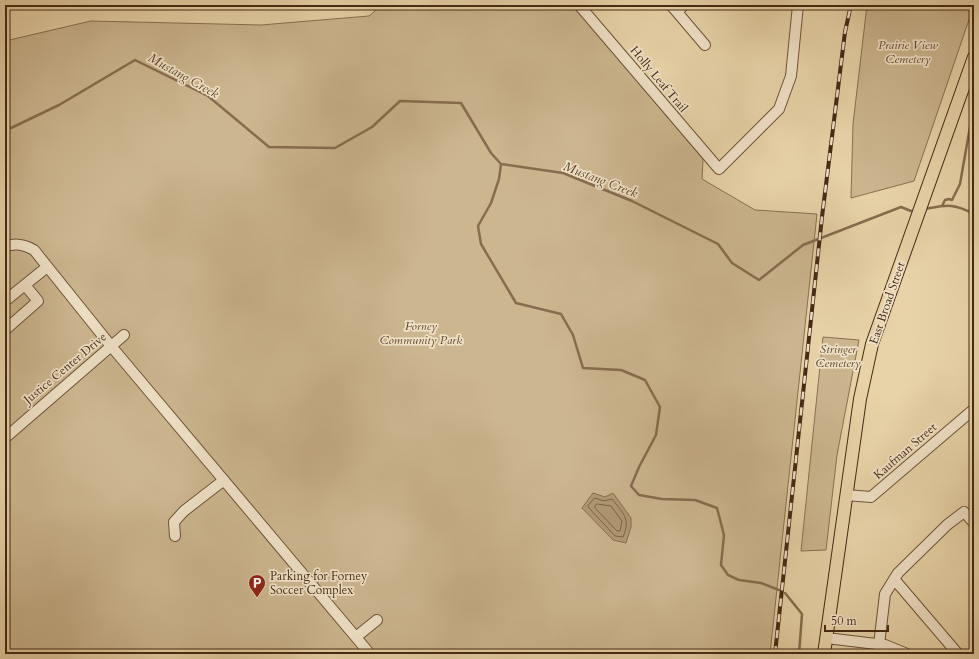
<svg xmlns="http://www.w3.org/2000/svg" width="979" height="659" font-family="Cardo,serif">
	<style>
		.green { fill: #ccb690; stroke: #887052 }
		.water { fill: #b19a76; stroke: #866d4f }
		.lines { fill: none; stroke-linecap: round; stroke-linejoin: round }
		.shore { stroke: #7b6245; stroke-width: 1 }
		.stream { stroke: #866d4f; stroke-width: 2.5 }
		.minor-casing { stroke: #6e5439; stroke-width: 12 }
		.major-casing { stroke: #452a14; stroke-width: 14 }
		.minor { stroke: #f0e2c7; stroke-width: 10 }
		.major { stroke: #e8d3a9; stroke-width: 12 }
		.rail-casing { stroke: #452a14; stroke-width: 4 }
		.rail { stroke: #f0e2c7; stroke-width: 2.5; stroke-dasharray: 8; stroke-linecap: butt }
		.labels { text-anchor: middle; stroke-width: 3.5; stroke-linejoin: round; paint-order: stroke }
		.park-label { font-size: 12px; font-style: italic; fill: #60462d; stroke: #f0e2c7 }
		.street-label { font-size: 12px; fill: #452a14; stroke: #f0e2c7 }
		.poi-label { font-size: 12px; fill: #452a14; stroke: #f0e2c7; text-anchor: start }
		.water-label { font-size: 13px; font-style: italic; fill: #60462c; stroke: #f0e2c7 }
	</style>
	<rect width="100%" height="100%" fill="#e8d3a9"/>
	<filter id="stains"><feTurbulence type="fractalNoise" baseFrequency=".005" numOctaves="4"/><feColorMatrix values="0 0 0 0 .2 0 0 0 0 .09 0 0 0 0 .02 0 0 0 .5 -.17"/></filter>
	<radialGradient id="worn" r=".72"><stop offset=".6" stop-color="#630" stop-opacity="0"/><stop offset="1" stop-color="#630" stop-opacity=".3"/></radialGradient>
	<path class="green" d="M382 5H573L703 159 702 179 755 210 817 214 770 654H5V41L91 21 261 25 369 16Z
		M867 5H974L914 181 851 198 853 124Z
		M823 337 859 340 837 455 826 550 801 551Z"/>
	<path class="water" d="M593 493 605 497 613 493 631 518V527L626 543 613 540 582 508Z"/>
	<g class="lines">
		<path class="shore" d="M595 498 604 501 612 499C623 513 631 519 623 537L615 536 589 508 588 506Z
			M597 504 611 506 622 521 620 531H617L595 508V506Z"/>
		<path class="stream" d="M5 126 11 128 59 105 135 60 208 96 269 147 335 148 372 127 400 101 461 103 491 153 501 164 563 173 632 201 718 244 732 263 759 280 803 245 901 207 911 211H916
			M501 164 499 179 491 203 478 226 481 244 516 303 561 314 573 335 583 368 621 370 645 380 660 407 656 435 639 467 631 486 639 495 662 499 695 500 717 508 724 535 721 565 728 575 739 580 761 583 779 590
			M942 206 945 200 949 199 952 200 960 184 974 104
			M925 209C947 205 953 203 974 214
			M785 593 802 614 799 654"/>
		<defs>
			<path id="minor" d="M579 5 719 169 779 109 791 76 798 5
				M671 5 705 45
				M677 12 684 5
				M5 247C15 242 25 245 34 250L111 346 370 654
				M5 301 47 267
				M5 330 38 301 25 285
				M5 438 124 335
				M846 495 871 497 974 409
				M175 536 174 522 184 511 224 480
				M894 579 958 654
				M356 637 377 620
				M826 638 885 645 907 654
				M879 645 885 594 898 573 947 525 964 512 974 523"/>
			<path id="major" d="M824 654 860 399 872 344 974 57"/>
		</defs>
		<use href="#minor" class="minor-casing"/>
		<use href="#major" class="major-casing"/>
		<use href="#minor" class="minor"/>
		<use href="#major" class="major"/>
		<defs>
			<path id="rail" d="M775 654 822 217 845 32 851 5"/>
		</defs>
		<use href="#rail" class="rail-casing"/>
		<use href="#rail" class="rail"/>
	</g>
	<defs>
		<symbol id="parking-pin" viewBox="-11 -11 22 30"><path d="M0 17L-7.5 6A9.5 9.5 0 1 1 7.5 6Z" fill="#8f2418" stroke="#f0e2c7"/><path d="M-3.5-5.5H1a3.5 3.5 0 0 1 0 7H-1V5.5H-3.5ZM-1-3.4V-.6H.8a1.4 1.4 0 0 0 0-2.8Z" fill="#fff"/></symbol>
	</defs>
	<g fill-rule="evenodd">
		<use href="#parking-pin" x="247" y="573" width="20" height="27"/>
	</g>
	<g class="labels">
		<g class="park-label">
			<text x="908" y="49">Prairie View<tspan x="908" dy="14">Cemetery</tspan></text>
			<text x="421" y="330">Forney<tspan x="421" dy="14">Community Park</tspan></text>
			<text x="838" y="353">Stringer<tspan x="838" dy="14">Cemetery</tspan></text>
		</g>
		<g class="street-label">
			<text transform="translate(659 79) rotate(50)" y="4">Holly Leaf Trail</text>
			<text transform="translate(887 303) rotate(-71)" y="4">East Broad Street</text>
			<text transform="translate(65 368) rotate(-40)" y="4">Justice Center Drive</text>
			<text transform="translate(905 451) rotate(-41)" y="4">Kaufman Street</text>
		</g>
		<g class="poi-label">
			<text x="270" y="580">Parking for Forney<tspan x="270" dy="14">Soccer Complex</tspan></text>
		</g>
		<g class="water-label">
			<text transform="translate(184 75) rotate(29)" y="5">Mustang Creek</text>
			<text transform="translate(601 179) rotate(21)" y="5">Mustang Creek</text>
		</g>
	</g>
	<rect width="979" height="659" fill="none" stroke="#e8d3a9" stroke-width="20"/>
	<rect x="6" y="6" width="967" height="647" fill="none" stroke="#452a14" stroke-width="2"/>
	<rect x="10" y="10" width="959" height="639" fill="none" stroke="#452a14"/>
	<path d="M825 625v6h63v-6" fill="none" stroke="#452a14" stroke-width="2"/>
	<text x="831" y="625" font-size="12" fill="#452a14" stroke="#f0e2c7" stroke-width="3" paint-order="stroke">50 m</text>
	<rect width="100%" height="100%" filter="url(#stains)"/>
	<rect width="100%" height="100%" fill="url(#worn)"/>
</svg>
